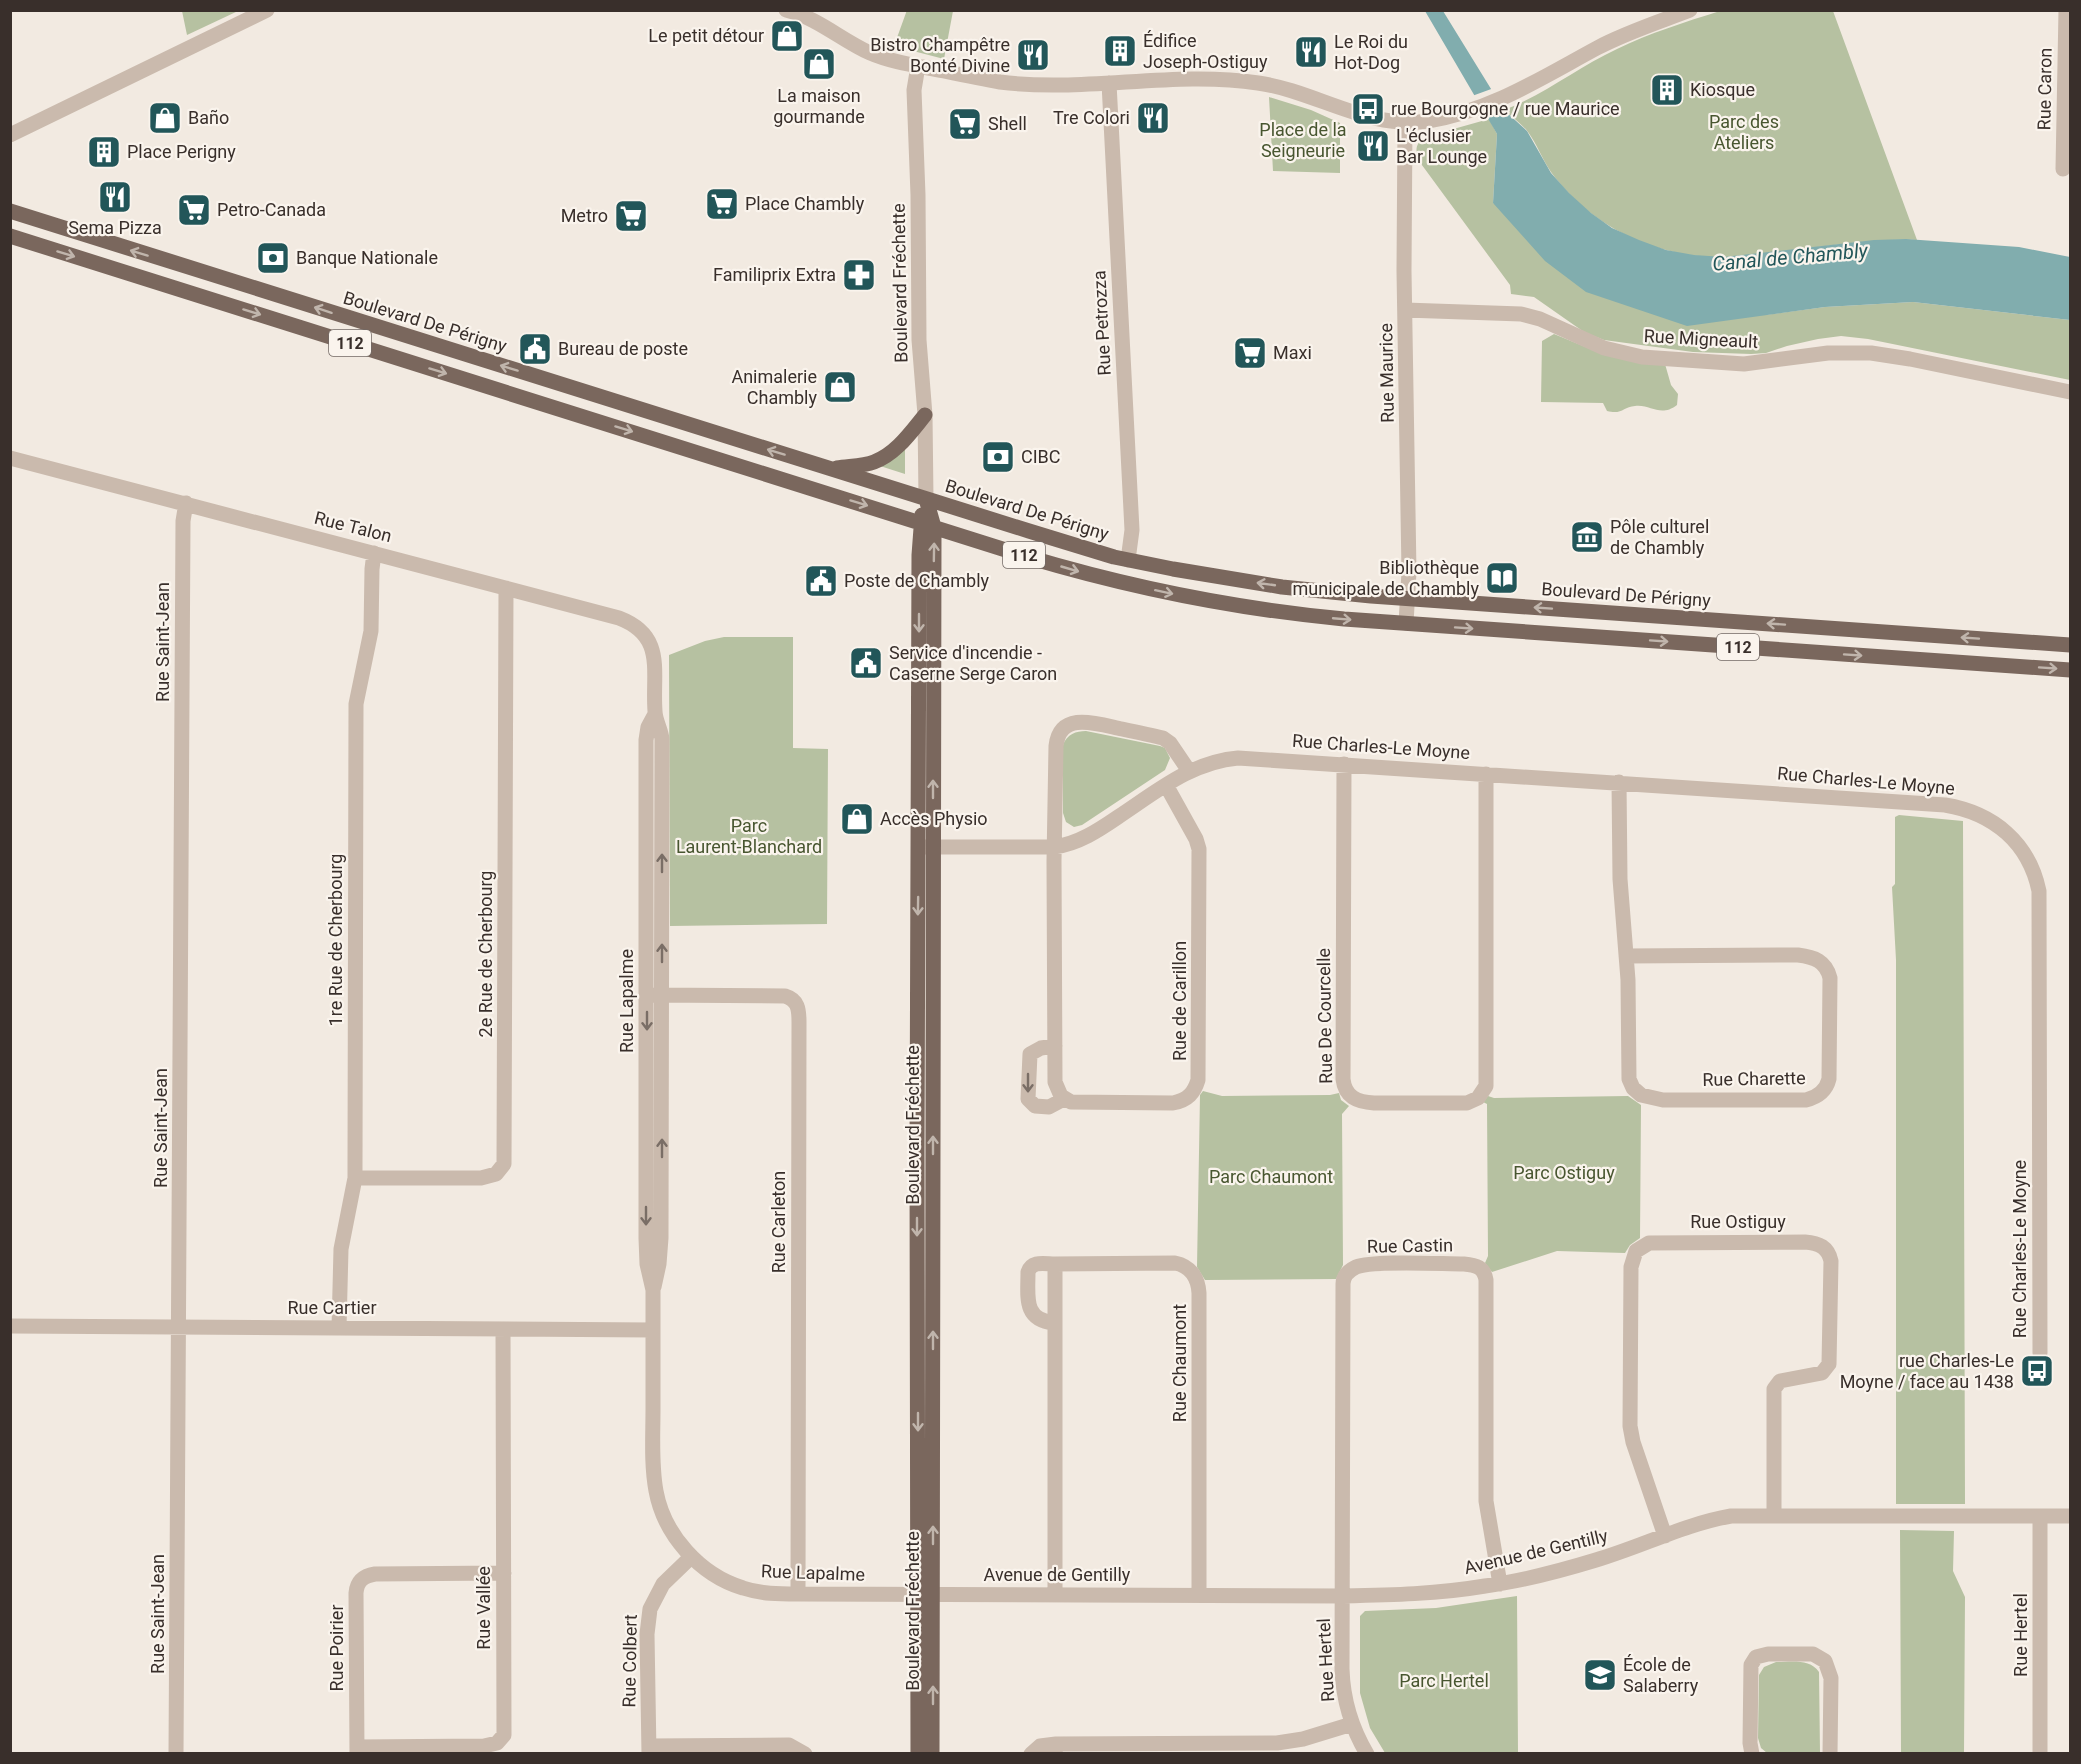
<svg xmlns="http://www.w3.org/2000/svg" width="2081" height="1764" font-family="Roboto,sans-serif">
	<style>
		.green { fill: #b6c1a1 }
		.water { fill: #81adae }
		.pier { fill: #f2eae1 }
		.lines { fill: none; stroke-linecap: round; stroke-linejoin: round }
		.minor { stroke: #cabaad; stroke-width: 15 }
		.major { stroke: #7a675d; stroke-width: 15 }
		.oneway { stroke: #c0b5ac }
		.oneway2 { stroke: #7a6e66 }
		.labels { text-anchor: middle; stroke-width: 4.5; stroke-linejoin: round; paint-order: stroke }
		.shield { fill: #faf4ed; stroke: #736a65; stroke-width: 1.5 }
		.shield-label { font-size: 16px; font-weight: bold; fill: #392f2b }
		.poi-label { font-size: 18px; fill: #392f2b; stroke: #faf4ed; text-anchor: start }
		.street-label { font-size: 18px; fill: #392f2b; stroke: #faf4ed }
		.park-label { font-size: 18px; fill: #485630; stroke: #faf4ed }
		.water-label { font-size: 20px; font-style: italic; fill: #225659; stroke: #faf4ed }
	</style>
	<rect width="100%" height="100%" fill="#f2eae1"/>
	<path class="green" d="M907 10 953 11 944 59 894 46Z
		M182 11V10L238 11 187 35Z
		M1720 11H1833L1917 240C1853 238 1790 254 1725 257 1680 259 1628 242 1592 214 1577 203 1562 187 1551 172 1542 159 1537 144 1528 132 1522 124 1512 117 1504 110 1544 95 1578 67 1617 49 1650 33 1685 22 1720 11Z
		M1269 97 1311 110 1340 123V173L1273 171Z
		M1489 119 1497 134 1493 203 1765 315 1825 307 1913 302 2070 320V380L1868 339 1841 336 1818 339 1787 346 1766 353 1751 354 1693 352 1604 340 1584 332 1534 297 1511 294 1510 285 1419 161C1415 150 1415 144 1425 137Z
		M1554 334 1605 355 1665 364 1671 385 1678 394 1677 405C1660 418 1651 404 1635 406 1623 407 1622 415 1607 411L1603 403 1541 402 1542 341Z
		M905 449V474L880 466Z
		M724 637H793V748L828 749 827 924 670 926 669 655 705 641Z
		M1086 731 1160 746 1165 748 1170 758 1165 770 1082 825 1074 827 1066 822 1063 813V745C1067 734 1076 731 1086 731Z
		M1899 815 1963 821 1965 1504H1896V960L1892 887 1895 884V817Z
		M1203 1091 1222 1096 1330 1095 1339 1093 1341 1100 1349 1106 1342 1114 1343 1265 1336 1279 1205 1280 1197 1267 1200 1095Z
		M1488 1096 1494 1098 1628 1096 1641 1105 1640 1238 1630 1245 1625 1253 1557 1251 1492 1272 1485 1263 1488 1256 1487 1104 1483 1102Z
		M1900 1530 1954 1531 1953 1571 1965 1597 1964 1753H1901Z
		M1517 1596 1518 1753H1385L1370 1728 1360 1693V1616L1365 1611 1436 1608Z
		M1776 1662C1790 1662 1810 1658 1819 1672L1820 1753H1767L1761 1748 1758 1738 1759 1675 1764 1667Z"/>
	<path class="water" d="M1425 11H1443L1504 110 1527 131 1551 173 1569 193 1591 213 1612 228 1639 240 1666 250 1694 255 1724 257 1874 240 1906 239 2019 247 2070 257V320L1913 302 1825 307 1687 326 1586 292 1545 261 1493 203 1497 134Z"/>
	<path class="pier" d="M1494 88 1507 109 1484 117 1472 96Z"/>
	<g class="lines">
		<path class="minor" d="M786 10C818 18 841 40 870 53 893 63 920 66 944 71 963 75 982 79 1000 82 1085 93 1174 70 1258 83 1316 91 1367 130 1428 121 1491 111 1543 77 1597 48 1627 32 1659 22 1690 10
			M918 66 914 90 918 195 919 340 925 415 926 499
			M1109 83 1132 530 1128 560
			M1405 123 1404 271 1409 572 1406 623
			M10 135 267 10
			M2063 169 2066 10
			M1405 310 1521 314 1540 319 1604 348 1642 357 1744 364 1828 353H1871L1910 359 2070 392
			M10 458 619 618C666 636 652 671 655 711 655 720 661 729 662 739L661 1238 659 1264 654 1287
			M655 714 648 727 646 740V1238L647 1264 653 1290C653 1329 653 1369 653 1409 653 1436 651 1464 656 1491 664 1535 700 1575 743 1588 761 1594 779 1594 798 1594L1343 1596C1391 1595 1438 1594 1485 1586 1522 1581 1560 1571 1596 1560 1641 1547 1685 1524 1731 1516H2070
			M1344 764 1343 1079C1345 1097 1357 1102 1374 1103H1467L1478 1098 1486 1086V774
			M1619 782 1620 879 1628 980 1629 1079 1633 1088 1641 1095 1663 1100H1806C1818 1097 1826 1091 1829 1079L1830 978C1826 961 1814 957 1798 955L1626 956
			M1166 785 1196 839 1199 849 1198 1080C1194 1093 1188 1100 1173 1103L1071 1102 1061 1096 1055 1082 1054 861 1056 746C1060 710 1098 724 1122 729 1136 732 1150 735 1163 738L1170 743 1189 771
			M922 847H1054C1078 844 1099 830 1118 817 1156 792 1191 762 1238 758L1945 805C1994 813 2029 843 2039 891L2040 1353
			M652 995 785 996C798 1000 799 1009 799 1022L798 1594
			M1055 1046 1041 1048 1030 1054 1028 1099 1035 1106 1049 1107 1064 1099
			M355 1178H481L496 1174 504 1164 506 588
			M1054 1323C1023 1320 1028 1297 1028 1272 1032 1260 1045 1264 1055 1264
			M10 1326 653 1330
			M339 1328 341 1249 355 1178V1166L356 704 371 631 372 569 374 553
			M1665 1536 1633 1442 1630 1426 1631 1267 1636 1251 1649 1243 1805 1242C1819 1243 1828 1247 1831 1261L1829 1364 1822 1373 1780 1381 1774 1389V1515
			M1055 1594V1264L1175 1263C1190 1266 1198 1277 1199 1293V1595
			M649 1746 789 1745 805 1754
			M357 1747 484 1746 497 1743 504 1735 503 1329
			M176 1754 183 521 186 503
			M357 1754 356 1593C357 1581 363 1576 375 1574L504 1573
			M649 1754 647 1634 650 1609 663 1584 691 1557
			M1031 1754 1040 1746 1056 1744
			M1055 1754 1056 1744 1277 1743 1303 1739 1352 1724
			M1367 1754C1351 1727 1343 1700 1342 1669L1343 1284C1343 1276 1348 1271 1356 1267 1374 1260 1441 1264 1464 1264 1476 1265 1484 1267 1486 1280V1501L1500 1584
			M1752 1754 1750 1743 1751 1665 1756 1657 1768 1654H1813L1825 1661 1831 1678 1830 1754
			M2040 1754V1516"/>
		<path class="major" d="M10 211 1029 531 1114 557 1173 569 1282 587 1371 596 2070 645
			M10 236 1028 557C1132 588 1237 609 1344 619L2070 670
			M837 468C849 466 863 466 874 462 896 454 911 432 925 415
			M926 499 934 527 932 1754
			M918 1754 917 1150 919 555 922 515"/>
	</g>
	<defs><path id="oneway-shaft" d="M-6 0H5M1.5-3L5.5 0L1.5 3" fill="none" stroke-width="1.6" stroke-linecap="round" stroke-linejoin="round" transform="scale(1.5)"/></defs>
	<g class="oneway">
		<use href="#oneway-shaft" transform="translate(139 253) rotate(-163)"/>
		<use href="#oneway-shaft" transform="translate(66 254) rotate(17)"/>
		<use href="#oneway-shaft" transform="translate(323 310) rotate(-162)"/>
		<use href="#oneway-shaft" transform="translate(252 312) rotate(17)"/>
		<use href="#oneway-shaft" transform="translate(509 368) rotate(-163)"/>
		<use href="#oneway-shaft" transform="translate(438 371) rotate(17)"/>
		<use href="#oneway-shaft" transform="translate(624 429) rotate(17)"/>
		<use href="#oneway-shaft" transform="translate(776 452) rotate(-163)"/>
		<use href="#oneway-shaft" transform="translate(859 503) rotate(17)"/>
		<use href="#oneway-shaft" transform="translate(934 552) rotate(-89)"/>
		<use href="#oneway-shaft" transform="translate(1070 569) rotate(16)"/>
		<use href="#oneway-shaft" transform="translate(1266 584) rotate(-172)"/>
		<use href="#oneway-shaft" transform="translate(1164 592) rotate(12)"/>
		<use href="#oneway-shaft" transform="translate(1543 608) rotate(-176)"/>
		<use href="#oneway-shaft" transform="translate(1342 619) rotate(5)"/>
		<use href="#oneway-shaft" transform="translate(919 623) rotate(90)"/>
		<use href="#oneway-shaft" transform="translate(1776 624) rotate(-176)"/>
		<use href="#oneway-shaft" transform="translate(1464 628) rotate(4)"/>
		<use href="#oneway-shaft" transform="translate(1970 638) rotate(-176)"/>
		<use href="#oneway-shaft" transform="translate(1659 641) rotate(4)"/>
		<use href="#oneway-shaft" transform="translate(1853 655) rotate(4)"/>
		<use href="#oneway-shaft" transform="translate(2048 668) rotate(4)"/>
		<use href="#oneway-shaft" transform="translate(933 789) rotate(-90)"/>
		<use href="#oneway-shaft" transform="translate(918 906) rotate(91)"/>
		<use href="#oneway-shaft" transform="translate(933 1145) rotate(-90)"/>
		<use href="#oneway-shaft" transform="translate(917 1227) rotate(90)"/>
		<use href="#oneway-shaft" transform="translate(933 1340) rotate(-90)"/>
		<use href="#oneway-shaft" transform="translate(918 1422) rotate(90)"/>
		<use href="#oneway-shaft" transform="translate(933 1535) rotate(-90)"/>
		<use href="#oneway-shaft" transform="translate(933 1695) rotate(-90)"/>
	</g>
	<g class="oneway2">
		<use href="#oneway-shaft" transform="translate(662 863) rotate(-90)"/>
		<use href="#oneway-shaft" transform="translate(662 953) rotate(-90)"/>
		<use href="#oneway-shaft" transform="translate(647 1021) rotate(90)"/>
		<use href="#oneway-shaft" transform="translate(1028 1083) rotate(90)"/>
		<use href="#oneway-shaft" transform="translate(662 1148) rotate(-90)"/>
		<use href="#oneway-shaft" transform="translate(646 1216) rotate(90)"/>
	</g>
	<defs>
		<symbol id="shop-square" viewBox="-11 -11 22 22"><rect x="-9" y="-9" width="18" height="18" rx="4" fill="#225659" stroke="#faf4ed"/><path d="M-5-2.5h2.3a2.7 3.5 0 0 1 5.4 0H5L5.5 6h-11ZM-1.5-2.5h3a1.5 2.3 0 0 0-3 0Z" fill="#fff"/></symbol>
		<symbol id="building-square" viewBox="-11 -11 22 22"><rect x="-9" y="-9" width="18" height="18" rx="4" fill="#225659" stroke="#faf4ed"/><path d="M-4-6H4V6H1V3H-1V6H-4ZM-2.5-4.3h1.7v1.8h-1.7ZM.8-4.3h1.7v1.8H.8ZM-2.5-1h1.7V.8h-1.7ZM.8-1h1.7V.8H.8Z" fill="#fff"/></symbol>
		<symbol id="restaurant-square" viewBox="-11 -11 22 22"><rect x="-9" y="-9" width="18" height="18" rx="4" fill="#225659" stroke="#faf4ed"/><path d="M-5-6h1v4h1v-4h1v4h1v-4h1v5L-1.5 .5V6h-2V.5L-5-1ZM5-6V6H3V1.5H1.5Q1.5-4 5-6Z" fill="#fff"/></symbol>
		<symbol id="bus-square" viewBox="-11 -11 22 22"><rect x="-9" y="-9" width="18" height="18" rx="4" fill="#225659" stroke="#faf4ed"/><path d="M-5-6H5V4H4V6H2V4H-2V6H-4V4H-5ZM-3.5-4V0h7V-4ZM-3.5 1.2v1.5H-2V1.2ZM2 1.2v1.5H3.5V1.2Z" fill="#fff"/></symbol>
		<symbol id="supermarket-square" viewBox="-11 -11 22 22"><rect x="-9" y="-9" width="18" height="18" rx="4" fill="#225659" stroke="#faf4ed"/><path d="M-6-5.5h2.5l.6 2H6L4.5 2H-2.5L-4.4-4H-6ZM-1.5 3.2a1.3 1.3 0 1 0 .1 0ZM3 3.2a1.3 1.3 0 1 0 .1 0Z" fill="#fff"/></symbol>
		<symbol id="bank-square" viewBox="-11 -11 22 22"><rect x="-9" y="-9" width="18" height="18" rx="4" fill="#225659" stroke="#faf4ed"/><path d="M-6-4H6V4H-6ZM0-2.3a2.3 2.3 0 1 0 0 4.6a2.3 2.3 0 1 0 0-4.6Z" fill="#fff"/></symbol>
		<symbol id="pharmacy-square" viewBox="-11 -11 22 22"><rect x="-9" y="-9" width="18" height="18" rx="4" fill="#225659" stroke="#faf4ed"/><path d="M-2-6h4v4h4v4h-4v4h-4v-4h-4v-4h4Z" fill="#fff"/></symbol>
		<symbol id="civic-square" viewBox="-11 -11 22 22"><rect x="-9" y="-9" width="18" height="18" rx="4" fill="#225659" stroke="#faf4ed"/><path d="M-.6-6.5H3V-4.5H.6V-3L4-1V1h2V6H-6V1h2V-1L-.6-3ZM-1.2 2.5V6h2.4V2.5Z" fill="#fff"/></symbol>
		<symbol id="museum-square" viewBox="-11 -11 22 22"><rect x="-9" y="-9" width="18" height="18" rx="4" fill="#225659" stroke="#faf4ed"/><path d="M0-6L6-3V-2H-6V-3ZM-5-1h2V3h-2ZM-1-1h2V3h-2ZM3-1h2V3H3ZM-6 4H6V6H-6Z" fill="#fff"/></symbol>
		<symbol id="library-square" viewBox="-11 -11 22 22"><rect x="-9" y="-9" width="18" height="18" rx="4" fill="#225659" stroke="#faf4ed"/><path d="M-6-4Q-3-5.5-.7-3.5V5Q-3 3-6 4ZM6-4Q3-5.5 .7-3.5V5Q3 3 6 4Z" fill="#fff"/></symbol>
		<symbol id="school-square" viewBox="-11 -11 22 22"><rect x="-9" y="-9" width="18" height="18" rx="4" fill="#225659" stroke="#faf4ed"/><path d="M0-5L7-2L0 1L-7-2ZM-4 1L0 2.5L4 1V4Q0 6-4 4Z" fill="#fff"/></symbol>
	</defs>
	<g fill-rule="evenodd">
		<use href="#shop-square" x="768" y="17" width="38" height="38"/>
		<use href="#building-square" x="1101" y="32" width="38" height="38"/>
		<use href="#restaurant-square" x="1292" y="33" width="38" height="38"/>
		<use href="#restaurant-square" x="1014" y="36" width="38" height="38"/>
		<use href="#shop-square" x="800" y="45" width="38" height="38"/>
		<use href="#building-square" x="1648" y="71" width="38" height="38"/>
		<use href="#bus-square" x="1349" y="90" width="38" height="38"/>
		<use href="#shop-square" x="146" y="99" width="38" height="38"/>
		<use href="#restaurant-square" x="1134" y="99" width="38" height="38"/>
		<use href="#supermarket-square" x="946" y="105" width="38" height="38"/>
		<use href="#restaurant-square" x="1354" y="127" width="38" height="38"/>
		<use href="#building-square" x="85" y="133" width="38" height="38"/>
		<use href="#restaurant-square" x="96" y="178" width="38" height="38"/>
		<use href="#supermarket-square" x="703" y="185" width="38" height="38"/>
		<use href="#supermarket-square" x="175" y="191" width="38" height="38"/>
		<use href="#supermarket-square" x="612" y="197" width="38" height="38"/>
		<use href="#bank-square" x="254" y="239" width="38" height="38"/>
		<use href="#pharmacy-square" x="840" y="256" width="38" height="38"/>
		<use href="#civic-square" x="516" y="330" width="38" height="38"/>
		<use href="#supermarket-square" x="1231" y="334" width="38" height="38"/>
		<use href="#shop-square" x="821" y="368" width="38" height="38"/>
		<use href="#bank-square" x="979" y="438" width="38" height="38"/>
		<use href="#museum-square" x="1568" y="518" width="38" height="38"/>
		<use href="#library-square" x="1483" y="559" width="38" height="38"/>
		<use href="#civic-square" x="802" y="562" width="38" height="38"/>
		<use href="#civic-square" x="847" y="644" width="38" height="38"/>
		<use href="#shop-square" x="838" y="800" width="38" height="38"/>
		<use href="#bus-square" x="2018" y="1352" width="38" height="38"/>
		<use href="#school-square" x="1581" y="1656" width="38" height="38"/>
	</g>
	<g class="labels">
		<g class="shield">
			<rect x="329" y="330" width="42" height="26" rx="4.5"/>
			<rect x="1003" y="542" width="42" height="26" rx="4.5"/>
			<rect x="1717" y="634" width="42" height="26" rx="4.5"/>
		</g>
		<g class="shield-label">
			<text x="350" y="349">112</text>
			<text x="1024" y="561">112</text>
			<text x="1738" y="653">112</text>
		</g>
		<g class="poi-label">
			<text x="764" y="42" text-anchor="end">Le petit détour</text>
			<text x="1143" y="47">Édifice<tspan x="1143" dy="21">Joseph-Ostiguy</tspan></text>
			<text x="1334" y="48">Le Roi du<tspan x="1334" dy="21">Hot-Dog</tspan></text>
			<text x="1010" y="51" text-anchor="end">Bistro Champêtre<tspan x="1010" dy="21">Bonté Divine</tspan></text>
			<text x="1690" y="96">Kiosque</text>
			<text x="819" y="102" text-anchor="middle">La maison<tspan x="819" dy="21">gourmande</tspan></text>
			<text x="1391" y="115">rue Bourgogne / rue Maurice</text>
			<text x="188" y="124">Baño</text>
			<text x="1130" y="124" text-anchor="end">Tre Colori</text>
			<text x="988" y="130">Shell</text>
			<text x="1396" y="142">L'éclusier<tspan x="1396" dy="21">Bar Lounge</tspan></text>
			<text x="127" y="158">Place Perigny</text>
			<text x="745" y="210">Place Chambly</text>
			<text x="217" y="216">Petro-Canada</text>
			<text x="608" y="222" text-anchor="end">Metro</text>
			<text x="115" y="234" text-anchor="middle">Sema Pizza</text>
			<text x="296" y="264">Banque Nationale</text>
			<text x="836" y="281" text-anchor="end">Familiprix Extra</text>
			<text x="558" y="355">Bureau de poste</text>
			<text x="1273" y="359">Maxi</text>
			<text x="817" y="383" text-anchor="end">Animalerie<tspan x="817" dy="21">Chambly</tspan></text>
			<text x="1021" y="463">CIBC</text>
			<text x="1610" y="533">Pôle culturel<tspan x="1610" dy="21">de Chambly</tspan></text>
			<text x="1479" y="574" text-anchor="end">Bibliothèque<tspan x="1479" dy="21">municipale de Chambly</tspan></text>
			<text x="844" y="587">Poste de Chambly</text>
			<text x="889" y="659">Service d'incendie -<tspan x="889" dy="21">Caserne Serge Caron</tspan></text>
			<text x="880" y="825">Accès Physio</text>
			<text x="2014" y="1367" text-anchor="end">rue Charles-Le<tspan x="2014" dy="21">Moyne / face au 1438</tspan></text>
			<text x="1623" y="1671">École de<tspan x="1623" dy="21">Salaberry</tspan></text>
		</g>
		<g class="street-label">
			<text transform="translate(2045 89) rotate(-89)" y="6">Rue Caron</text>
			<text transform="translate(900 283) rotate(-91)" y="6">Boulevard Fréchette</text>
			<text transform="translate(425 322) rotate(17)" y="6">Boulevard De Périgny</text>
			<text transform="translate(1102 323) rotate(-93)" y="6">Rue Petrozza</text>
			<text transform="translate(1701 339) rotate(3)" y="6">Rue Migneault</text>
			<text transform="translate(1387 373) rotate(-91)" y="6">Rue Maurice</text>
			<text transform="translate(1027 510) rotate(17)" y="6">Boulevard De Périgny</text>
			<text transform="translate(353 527) rotate(14)" y="6">Rue Talon</text>
			<text transform="translate(1626 595) rotate(4)" y="6">Boulevard De Périgny</text>
			<text transform="translate(163 642) rotate(-90)" y="6">Rue Saint-Jean</text>
			<text transform="translate(1381 747) rotate(4)" y="6">Rue Charles-Le Moyne</text>
			<text transform="translate(1866 781) rotate(5)" y="6">Rue Charles-Le Moyne</text>
			<text transform="translate(336 940) rotate(-90)" y="6">1re Rue de Cherbourg</text>
			<text transform="translate(486 954) rotate(-90)" y="6">2e Rue de Cherbourg</text>
			<text transform="translate(627 1001) rotate(-90)" y="6">Rue Lapalme</text>
			<text transform="translate(1180 1001) rotate(-90)" y="6">Rue de Carillon</text>
			<text transform="translate(1325 1016) rotate(-91)" y="6">Rue De Courcelle</text>
			<text transform="translate(1754 1079) rotate(-1)" y="6">Rue Charette</text>
			<text transform="translate(913 1125) rotate(-90)" y="6">Boulevard Fréchette</text>
			<text transform="translate(161 1128) rotate(-90)" y="6">Rue Saint-Jean</text>
			<text transform="translate(779 1222) rotate(-90)" y="6">Rue Carleton</text>
			<text x="1738" y="1228">Rue Ostiguy</text>
			<text transform="translate(1410 1246) rotate(-1)" y="6">Rue Castin</text>
			<text transform="translate(2020 1249) rotate(-90)" y="6">Rue Charles-Le Moyne</text>
			<text x="332" y="1314">Rue Cartier</text>
			<text transform="translate(1180 1363) rotate(-90)" y="6">Rue Chaumont</text>
			<text transform="translate(1536 1552) rotate(-13)" y="6">Avenue de Gentilly</text>
			<text transform="translate(813 1573) rotate(2)" y="6">Rue Lapalme</text>
			<text x="1057" y="1581">Avenue de Gentilly</text>
			<text transform="translate(484 1608) rotate(-90)" y="6">Rue Vallée</text>
			<text transform="translate(913 1611) rotate(-90)" y="6">Boulevard Fréchette</text>
			<text transform="translate(158 1614) rotate(-90)" y="6">Rue Saint-Jean</text>
			<text transform="translate(2021 1635) rotate(-90)" y="6">Rue Hertel</text>
			<text transform="translate(337 1648) rotate(-90)" y="6">Rue Poirier</text>
			<text transform="translate(1326 1660) rotate(-93)" y="6">Rue Hertel</text>
			<text transform="translate(630 1661) rotate(-89)" y="6">Rue Colbert</text>
		</g>
		<g class="park-label">
			<text x="1744" y="128">Parc des<tspan x="1744" dy="21">Ateliers</tspan></text>
			<text x="1303" y="136">Place de la<tspan x="1303" dy="21">Seigneurie</tspan></text>
			<text x="749" y="832">Parc<tspan x="749" dy="21">Laurent-Blanchard</tspan></text>
			<text x="1564" y="1179">Parc Ostiguy</text>
			<text x="1271" y="1183">Parc Chaumont</text>
			<text x="1444" y="1687">Parc Hertel</text>
		</g>
		<g class="water-label">
			<text transform="translate(1790 257) rotate(-5)" y="7">Canal de Chambly</text>
		</g>
	</g>
	<rect width="2081" height="1764" fill="none" stroke="#392f2b" stroke-width="24"/>
</svg>
